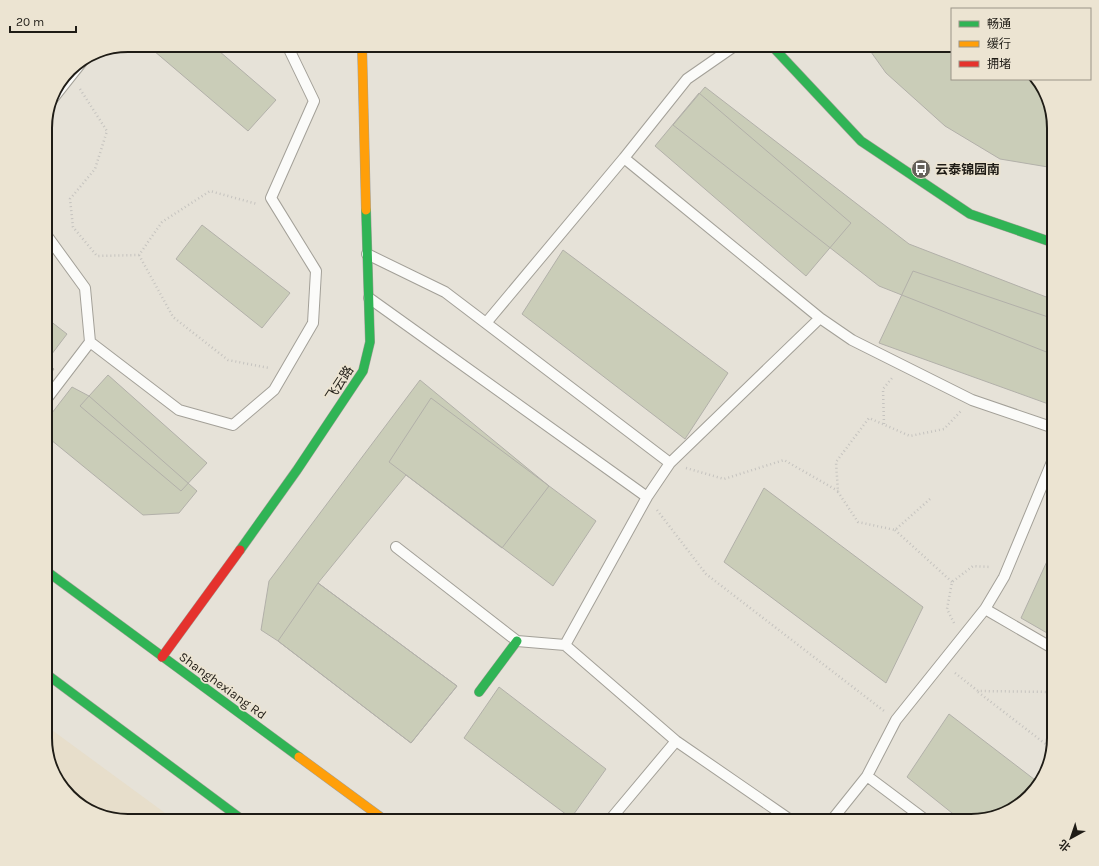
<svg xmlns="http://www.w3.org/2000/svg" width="1099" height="866" font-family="Karla,'Noto Sans SC',sans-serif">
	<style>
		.built { fill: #e7decb }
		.building { fill: #cacdb8; stroke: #b2b0a9 }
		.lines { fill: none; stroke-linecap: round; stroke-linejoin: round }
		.lane-casing { stroke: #a3a098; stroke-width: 12 }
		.fast-casing { stroke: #a3a098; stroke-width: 10 }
		.slow-casing { stroke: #a3a098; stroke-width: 10 }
		.jam-casing { stroke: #a3a098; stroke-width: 10 }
		.path { stroke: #c5c3bf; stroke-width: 2.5; stroke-dasharray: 1 3; stroke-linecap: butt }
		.lane { stroke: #fbfbf9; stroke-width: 10 }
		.fast { stroke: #30b455; stroke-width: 9 }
		.slow { stroke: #ff9f0a; stroke-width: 9 }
		.jam { stroke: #e5322d; stroke-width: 9 }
		.labels { text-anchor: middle; stroke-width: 3.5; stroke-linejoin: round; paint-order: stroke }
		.poi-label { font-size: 13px; font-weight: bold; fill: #1f1c16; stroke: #ece4d2; text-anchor: start }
		.street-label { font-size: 13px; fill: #1f1c16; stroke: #ece4d2 }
		.rim { fill: none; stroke: #1f1c16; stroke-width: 2 }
	</style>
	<rect width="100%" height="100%" fill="#e6e2d8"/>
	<path class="built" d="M45 725 176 821H128L101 817 74 801 53 774 45 743Z"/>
	<path class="building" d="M147 45H212L276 100 248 131Z
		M866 45H952V79H1036L1046 92 1054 128V168L1000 159 945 126 886 73Z
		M705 87 909 244 1054 300V355L879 286 673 125Z
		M699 93 851 223 806 276 655 146Z
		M202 225 290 293 262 328 176 259Z
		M563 250 728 373 685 439 522 314Z
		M913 271 1054 319V406L879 343Z
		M45 317 67 334 45 363Z
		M45 361 54 369 45 381Z
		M108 375 207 463 181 491 80 406Z
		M420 380 549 486 502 548 406 475 318 583 457 686 411 743 278 641 261 630 269 581Z
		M72 387 89 396 197 491 179 513 143 515 45 435V422Z
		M431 398 596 521 553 586 389 462Z
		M764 488 923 607 886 683 724 562Z
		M1054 546V637L1021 618Z
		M318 583 457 686 411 743 278 641Z
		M499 687 606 769 571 818 464 738Z
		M949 714 1039 783 1034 792 1007 813 971 821H962L907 777Z"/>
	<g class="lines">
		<defs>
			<path id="lane" d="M51 101 85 58
				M624 158 820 318 852 340 972 400 1054 428
				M367 254 445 292 670 463
				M369 298 647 497
				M486 323 624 158 687 79 736 45
				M90 342 179 410 233 425 274 390 313 323 316 271 271 198 314 101 287 45
				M45 401 90 342 85 288 45 233
				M396 547 517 641 565 645 676 741 792 821
				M985 609 1054 649
				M565 645 647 497 670 463 820 318
				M867 776 927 821
				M609 821 676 741
				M831 821 867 776 896 720 985 609 1004 577 1054 457"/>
			<path id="fast" d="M771 45 861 141 970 214 1054 243
				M240 550 297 470 363 371 370 342 366 210
				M45 570 299 757
				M45 673 244 821
				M479 692 517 641"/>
			<path id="slow" d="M362 45 366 210
				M299 757 386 821"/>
			<path id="jam" d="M162 657 240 550"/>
		</defs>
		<use href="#lane" class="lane-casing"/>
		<use href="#fast" class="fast-casing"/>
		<use href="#slow" class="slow-casing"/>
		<use href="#jam" class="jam-casing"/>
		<path class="path" d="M80 89 107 131 95 169 70 199 73 227 97 256 139 255 162 222 210 191 257 204
			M139 255 173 317 228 360 269 368
			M884 424 883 389 892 378
			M686 468 724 479 784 460 838 491
			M930 499 895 530 858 522 838 492 836 462 869 418 910 436 944 429 961 411
			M657 510 706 574 884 711
			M895 530 952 582
			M954 623 947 609 952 582 973 566 990 567
			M955 673 978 691 1054 692
			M978 692 1052 749"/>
		<use href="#lane" class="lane"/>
		<use href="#fast" class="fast"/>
		<use href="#slow" class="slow"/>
		<use href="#jam" class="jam"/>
	</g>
	<defs>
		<symbol id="bus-disc" viewBox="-11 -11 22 22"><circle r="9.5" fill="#65615a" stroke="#ece4d2"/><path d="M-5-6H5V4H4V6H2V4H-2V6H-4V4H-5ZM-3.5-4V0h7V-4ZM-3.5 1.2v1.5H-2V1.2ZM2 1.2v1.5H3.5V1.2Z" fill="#fff"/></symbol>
	</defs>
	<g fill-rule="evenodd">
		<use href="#bus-disc" x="910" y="158" width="22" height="22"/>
	</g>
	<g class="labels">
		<g class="poi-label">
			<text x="935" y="174">云泰锦园南</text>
		</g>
		<g class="street-label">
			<text transform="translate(339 383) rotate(-57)" y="5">飞云路</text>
			<text transform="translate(223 685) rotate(36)" y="5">Shanghexiang Rd</text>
		</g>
	</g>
	<path d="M0 0H1099V866H0ZM128 52H971A76 76 0 0 1 1047 128V738A76 76 0 0 1 971 814H128A76 76 0 0 1 52 738V128A76 76 0 0 1 128 52Z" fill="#ece4d2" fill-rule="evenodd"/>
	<path class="rim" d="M128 52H971A76 76 0 0 1 1047 128V738A76 76 0 0 1 971 814H128A76 76 0 0 1 52 738V128A76 76 0 0 1 128 52Z"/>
	<rect x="951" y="8" width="140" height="72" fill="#ece4d2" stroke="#9a9487"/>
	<rect x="959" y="21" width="20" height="6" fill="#30b455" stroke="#9a9487"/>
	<text x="987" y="28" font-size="12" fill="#1f1c16">畅通</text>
	<rect x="959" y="41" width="20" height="6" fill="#ff9f0a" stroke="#9a9487"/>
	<text x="987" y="48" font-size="12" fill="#1f1c16">缓行</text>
	<rect x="959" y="61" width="20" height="6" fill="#e5322d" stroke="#9a9487"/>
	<text x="987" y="68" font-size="12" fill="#1f1c16">拥堵</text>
	<g transform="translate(1071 838) rotate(220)" stroke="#ece4d2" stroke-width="3" paint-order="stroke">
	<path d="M0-3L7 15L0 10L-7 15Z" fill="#1f1c16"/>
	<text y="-6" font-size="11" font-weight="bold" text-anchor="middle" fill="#1f1c16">北</text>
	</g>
	<path d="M10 26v6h66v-6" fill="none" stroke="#1f1c16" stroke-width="2"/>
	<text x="16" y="26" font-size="12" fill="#1f1c16" stroke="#ece4d2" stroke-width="3" paint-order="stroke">20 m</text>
</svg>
